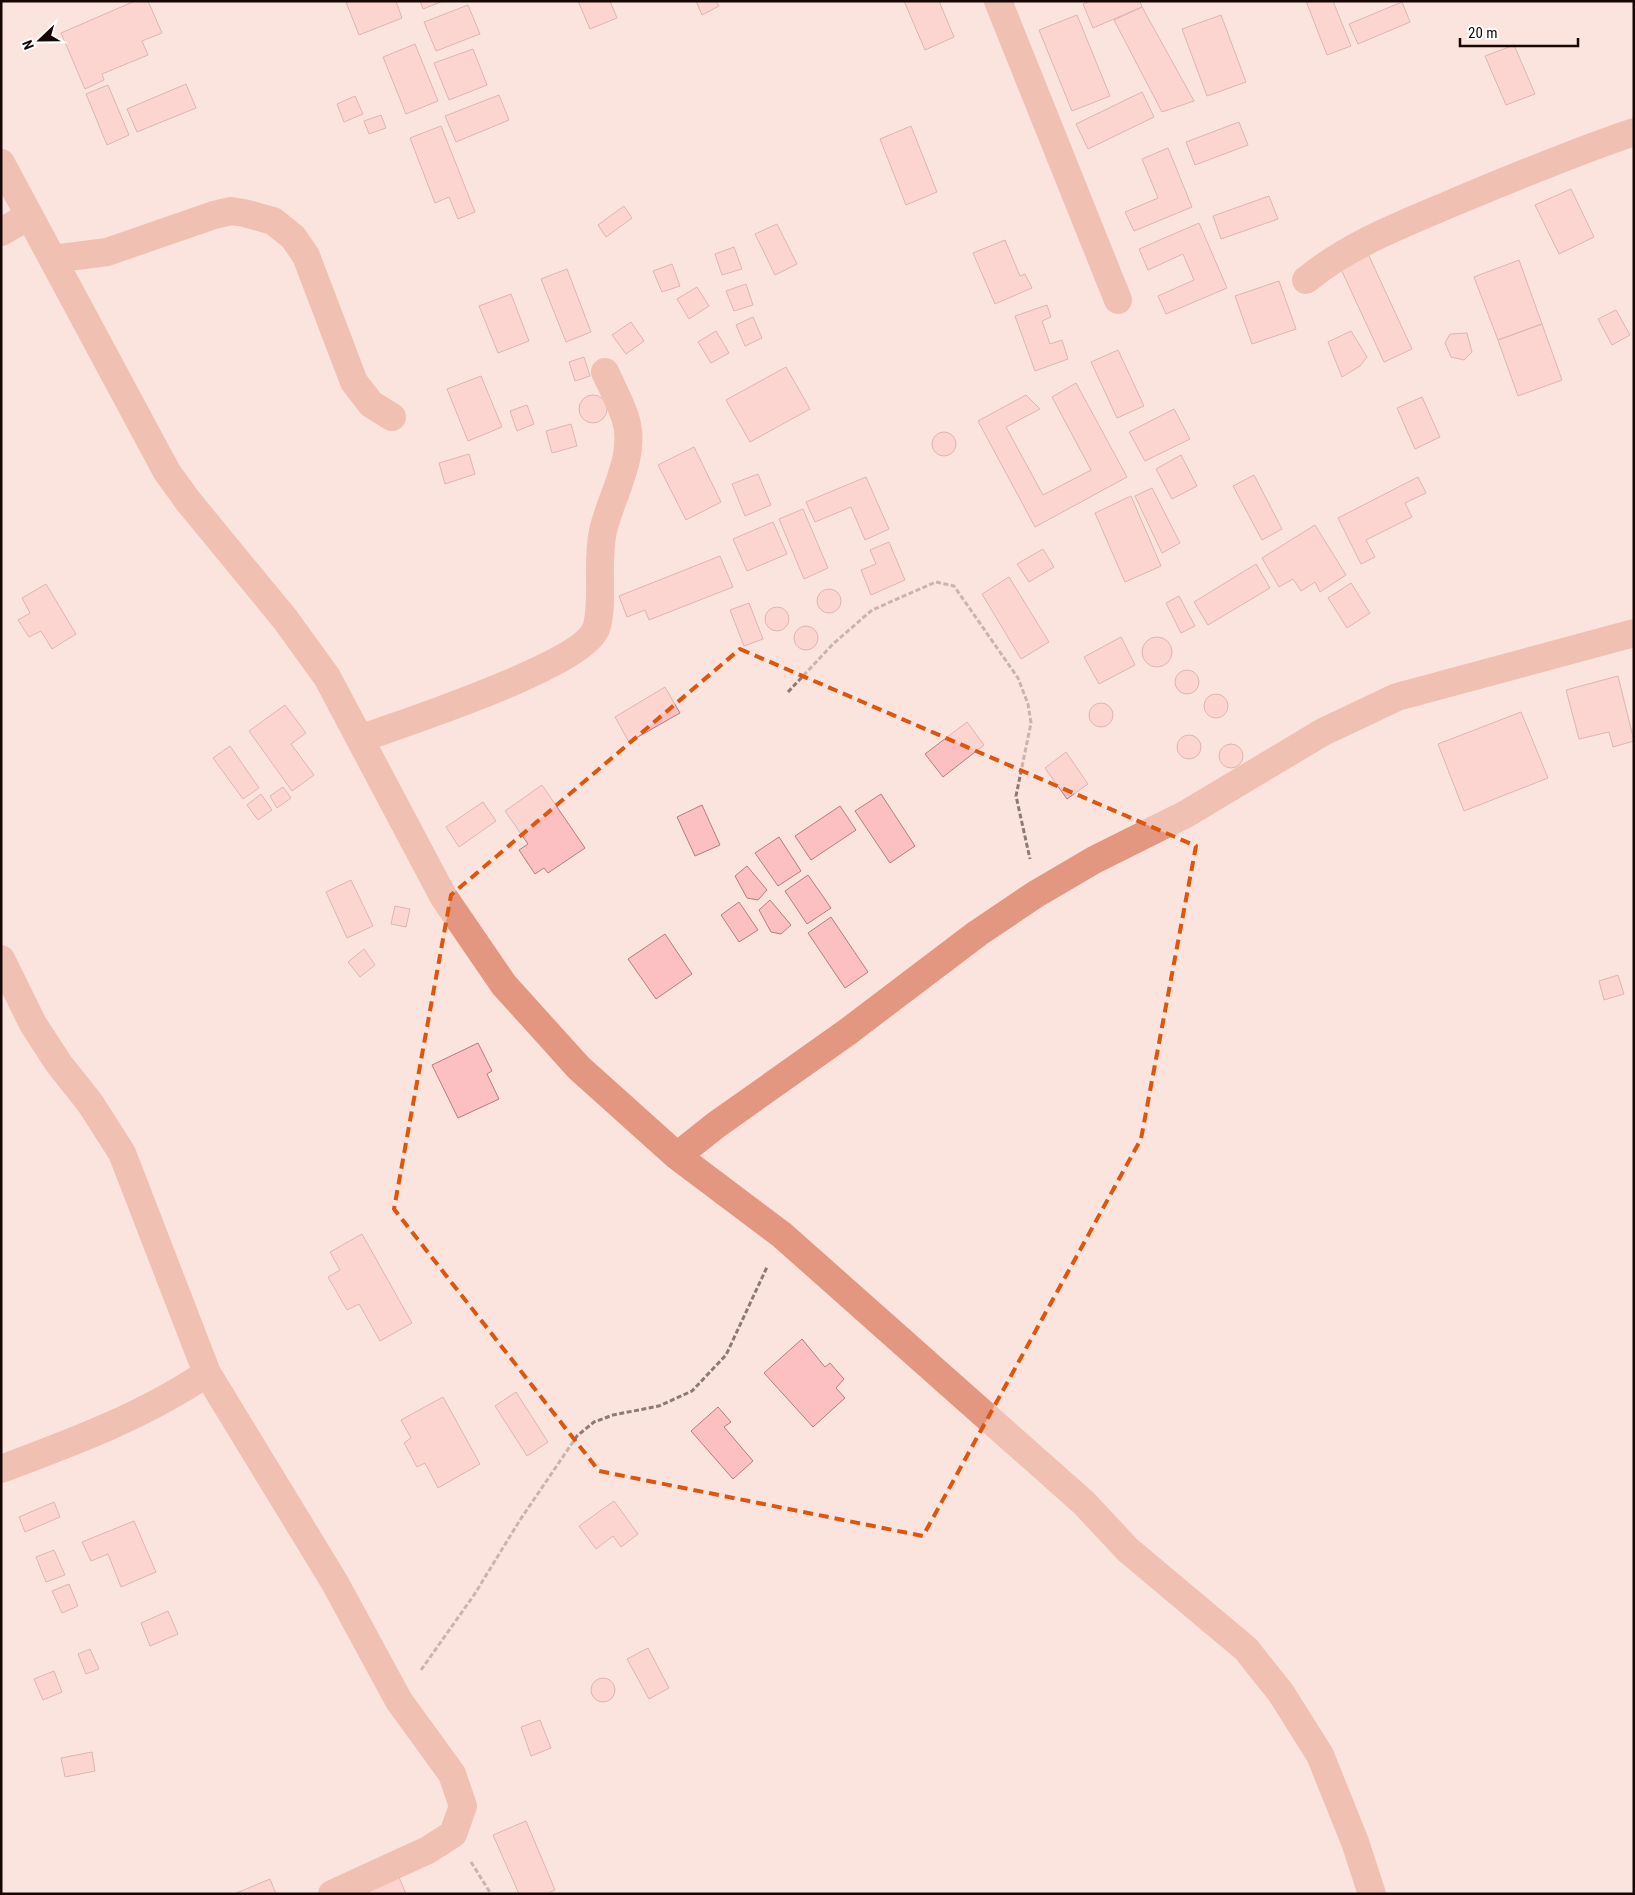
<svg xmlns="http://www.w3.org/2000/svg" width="1635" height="1895" font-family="'Roboto Condensed',sans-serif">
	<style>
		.building { fill: #fcc0c2; stroke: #b47e7f }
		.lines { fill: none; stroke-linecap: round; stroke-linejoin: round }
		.path { stroke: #8e7a75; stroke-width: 3; stroke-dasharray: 5 2.5; stroke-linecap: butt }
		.street { stroke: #e39781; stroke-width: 28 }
		.marked { fill: none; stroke: #de550c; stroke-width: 4; stroke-dasharray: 10 6; stroke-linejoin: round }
	</style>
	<rect width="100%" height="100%" fill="#fbe4dd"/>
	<path class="building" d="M135 1H148L162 33 142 41 148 55 102 74 104 80 85 89 61 33Z
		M348 1H396L402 18 359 35 346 2Z
		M420 1H443L423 9Z
		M578 1H610L617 18 590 29Z
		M696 1H716L719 6 702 15Z
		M904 1H939L954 37 925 50Z
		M1090 1H1140L1142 7 1093 28 1083 4Z
		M1306 1H1333L1351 46 1327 55Z
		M1402 2 1410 22 1358 44 1349 24Z
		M468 5 480 34 436 51 424 22Z
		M1142 7 1194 101 1162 112 1114 20Z
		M1077 15 1110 96 1072 111 1039 30Z
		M1221 15 1246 82 1207 96 1182 29Z
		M415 44 438 101 406 114 383 57Z
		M1514 45 1535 94 1506 105 1485 56Z
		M473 49 487 85 449 100 434 63Z
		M186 84 196 108 137 132 127 109Z
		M108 85 129 135 107 145 86 94Z
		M1142 92 1154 117 1088 149 1076 124Z
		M499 95 509 120 456 142 445 116Z
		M355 96 363 114 344 122 337 104Z
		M381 115 386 128 369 134 364 121Z
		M1239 122 1248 145 1195 165 1186 142Z
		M441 126 475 212 458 219 449 197 435 203 410 138Z
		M911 126 937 192 906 205 880 139Z
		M1168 148 1192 207 1134 231 1125 212 1158 198 1142 159Z
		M1571 189 1594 237 1559 254 1535 205Z
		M1269 196 1278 219 1221 239 1213 216Z
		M624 206 632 218 606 237 598 225Z
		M1199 223 1227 288 1166 314 1158 296 1194 280 1183 254 1148 270 1139 249Z
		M777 224 797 264 775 275 755 234Z
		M1005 240 1020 276 1025 274 1032 288 995 304 973 253Z
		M734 247 742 269 722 275 715 254Z
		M1368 254 1412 349 1384 362 1340 267Z
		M1519 260 1542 324 1498 340 1474 277Z
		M672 264 680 286 662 292 653 271Z
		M567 269 591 332 566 342 541 279Z
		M1279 281 1296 329 1252 344 1235 296Z
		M746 284 753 305 734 311 726 291Z
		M697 287 709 306 689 319 677 299Z
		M511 294 529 341 498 353 479 306Z
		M1047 305 1051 317 1042 321 1050 344 1062 340 1068 359 1035 371 1015 316Z
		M1616 310 1630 335 1612 345 1598 319Z
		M753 317 762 338 745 346 736 325Z
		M631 322 644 341 626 354 612 335Z
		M1542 324 1562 380 1518 396 1498 340Z
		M716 331 729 353 711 363 698 342Z
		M1351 331 1367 357 1360 366 1342 377 1328 342Z
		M1467 333 1472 352 1464 360 1451 357 1445 343 1450 334Z
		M1118 350 1144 406 1117 418 1091 362Z
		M584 357 590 376 575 381 569 362Z
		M786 367 810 409 750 442 726 400Z
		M481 376 502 427 468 441 447 389Z
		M1076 383 1127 477 1035 527 978 421 1026 395 1040 409 1006 427 1043 495 1091 470 1052 397Z
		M579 409a14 14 0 1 1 28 0a14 14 0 1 1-28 0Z
		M1422 397 1440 437 1415 449 1397 408Z
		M527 405 534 424 517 431 510 411Z
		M1174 409 1190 439 1145 461 1129 432Z
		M571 424 577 446 552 453 546 431Z
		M932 444a12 12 0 1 1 24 0a12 12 0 1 1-24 0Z
		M694 447 721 502 686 520 658 465Z
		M469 454 475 474 445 484 439 463Z
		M1181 455 1197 486 1172 499 1156 469Z
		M758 474 771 505 745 516 732 484Z
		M1254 475 1282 529 1262 540 1233 486Z
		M866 477 889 529 865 540 851 507 815 522 806 502Z
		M1418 477 1426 493 1405 503 1412 517 1366 540 1375 557 1361 564 1338 518Z
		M1152 488 1180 543 1162 553 1135 496Z
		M1131 496 1161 566 1125 582 1095 513Z
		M803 509 828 568 804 579 779 519Z
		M773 522 787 554 747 571 733 539Z
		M1315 525 1346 575 1320 592 1315 582 1301 591 1293 579 1279 587 1262 558Z
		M889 542 905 580 871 595 861 570 876 564 870 550Z
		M1043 549 1054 567 1029 582 1017 564Z
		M720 556 733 587 649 620 645 610 627 617 619 596Z
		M1256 564 1270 588 1208 625 1194 602Z
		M1009 577 1049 642 1021 659 982 594Z
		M1351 583 1370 613 1347 628 1328 598Z
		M46 584 76 634 52 649 41 631 29 637 18 620 30 613 22 598Z
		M817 601a12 12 0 1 1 24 0a12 12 0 1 1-24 0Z
		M1179 596 1195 626 1181 633 1166 603Z
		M749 603 763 639 744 646 730 610Z
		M765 619a12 12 0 1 1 24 0a12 12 0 1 1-24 0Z
		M794 638a12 12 0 1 1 24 0a12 12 0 1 1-24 0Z
		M1142 652a15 15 0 1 1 30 0a15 15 0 1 1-30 0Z
		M1121 637 1135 665 1099 684 1084 657Z
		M1175 682a12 12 0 1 1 24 0a12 12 0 1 1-24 0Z
		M1618 676 1634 741 1613 747 1609 732 1579 739 1566 690Z
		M665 687 680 713 629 742 615 717Z
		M1204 706a12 12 0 1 1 24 0a12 12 0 1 1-24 0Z
		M1089 715a12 12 0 1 1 24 0a12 12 0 1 1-24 0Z
		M285 705 306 733 291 744 314 775 292 791 249 731Z
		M1521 712 1548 778 1464 811 1438 744Z
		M967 722 984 745 943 777 925 754Z
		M1177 747a12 12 0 1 1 24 0a12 12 0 1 1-24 0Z
		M1219 756a12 12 0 1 1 24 0a12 12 0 1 1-24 0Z
		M230 746 259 788 243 799 213 758Z
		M1066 752 1088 784 1067 799 1045 768Z
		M542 785 585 848 548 873 544 868 535 874 519 850 528 844 505 811Z
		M283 787 291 798 277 808 270 796Z
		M261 794 272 810 258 820 247 805Z
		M881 794 915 846 890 863 855 811Z
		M483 802 496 821 459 847 446 827Z
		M702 805 720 845 695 856 677 817Z
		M840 806 856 830 811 860 795 836Z
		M779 837 801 871 778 886 755 853Z
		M747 866 767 890 758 900 747 898 735 876Z
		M808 875 831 908 807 924 785 891Z
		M351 880 373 926 347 938 326 892Z
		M770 900 791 925 781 934 771 932 759 910Z
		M739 902 758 930 739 942 721 915Z
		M395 906 410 909 406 927 391 924Z
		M831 917 868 972 845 988 808 933Z
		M665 934 692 974 656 999 628 959Z
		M364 949 375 965 360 977 348 962Z
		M1618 975 1624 994 1604 1000 1599 981Z
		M478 1043 492 1071 487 1074 499 1099 458 1118 432 1065Z
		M362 1234 412 1323 380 1341 359 1304 347 1310 328 1277 340 1270 330 1252Z
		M802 1339 825 1367 830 1363 844 1379 836 1388 845 1398 813 1427 764 1373Z
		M516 1392 548 1442 527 1456 495 1406Z
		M443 1397 480 1464 438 1488 425 1463 417 1467 404 1443 411 1438 401 1420Z
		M718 1407 731 1422 724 1427 753 1461 733 1479 691 1431Z
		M614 1501 638 1534 621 1547 613 1536 596 1549 579 1526Z
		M54 1502 60 1517 25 1532 19 1517Z
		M134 1521 156 1572 121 1587 108 1554 91 1561 82 1542Z
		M54 1550 65 1575 46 1582 36 1557Z
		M69 1584 78 1606 62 1613 52 1591Z
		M168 1611 178 1634 150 1646 141 1623Z
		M648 1648 669 1688 649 1699 627 1659Z
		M90 1649 99 1669 86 1674 78 1654Z
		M54 1671 62 1692 43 1700 34 1679Z
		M591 1690a12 12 0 1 1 24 0a12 12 0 1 1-24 0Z
		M540 1720 551 1748 531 1756 521 1727Z
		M92 1752 95 1771 65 1777 61 1758Z
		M526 1821 555 1890 546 1894H519L493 1835Z
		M398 1875 406 1894H359Z
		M270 1879 276 1894H234Z"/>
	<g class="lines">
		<path class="path" d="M788 692 833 644 872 610 936 582 954 586 1018 678 1028 704 1031 723 1016 796 1030 859
			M421 1670 474 1595 520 1520 577 1436 594 1422 613 1415 659 1406 692 1391 726 1355 767 1267
			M471 1862 491 1894"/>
		<path class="street" d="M998 1 1118 300
			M1 163 167 472 188 501 285 619 327 677 443 896 504 985 579 1068 677 1156 782 1235 1084 1503 1128 1550 1246 1649 1281 1693 1320 1755 1355 1842 1372 1894
			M1 232 29 216
			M53 259 107 252 214 215 231 211 244 213 273 221 293 237 306 256 354 382 371 404 392 417
			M1306 280C1351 243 1404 224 1457 201 1515 177 1574 152 1634 132
			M360 739C402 723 587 665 597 626 604 597 596 562 603 531 611 495 638 455 625 417 620 402 612 387 605 372
			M1 959 33 1024 59 1064 90 1103 122 1153 207 1373 335 1583 399 1701 452 1774 463 1806 453 1834 428 1850 332 1894
			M677 1156 716 1125 846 1033 978 933 1036 894 1094 860 1186 814 1323 732 1397 697 1634 633
			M1 1469C73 1442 144 1416 207 1373"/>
	</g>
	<path d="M0 0H1635V1895H0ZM740 649 1196 846 1141 1139 923 1536 599 1471 394 1209 451 895Z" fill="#fbe4dd" fill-opacity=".55" fill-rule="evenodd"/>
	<path class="marked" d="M740 649 1196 846 1141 1139 923 1536 599 1471 394 1209 451 895Z"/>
	<rect width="1635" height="1895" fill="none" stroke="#170603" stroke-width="5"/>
	<g transform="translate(40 40) rotate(248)" stroke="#ffffff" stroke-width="4" paint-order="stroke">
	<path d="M0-4L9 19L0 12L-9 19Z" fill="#170603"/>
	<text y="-8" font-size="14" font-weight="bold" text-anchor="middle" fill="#170603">N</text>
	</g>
	<path d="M1460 38v8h118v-8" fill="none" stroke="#170603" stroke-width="2.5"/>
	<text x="1468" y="38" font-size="15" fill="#170603" stroke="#ffffff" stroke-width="4" paint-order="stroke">20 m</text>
</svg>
